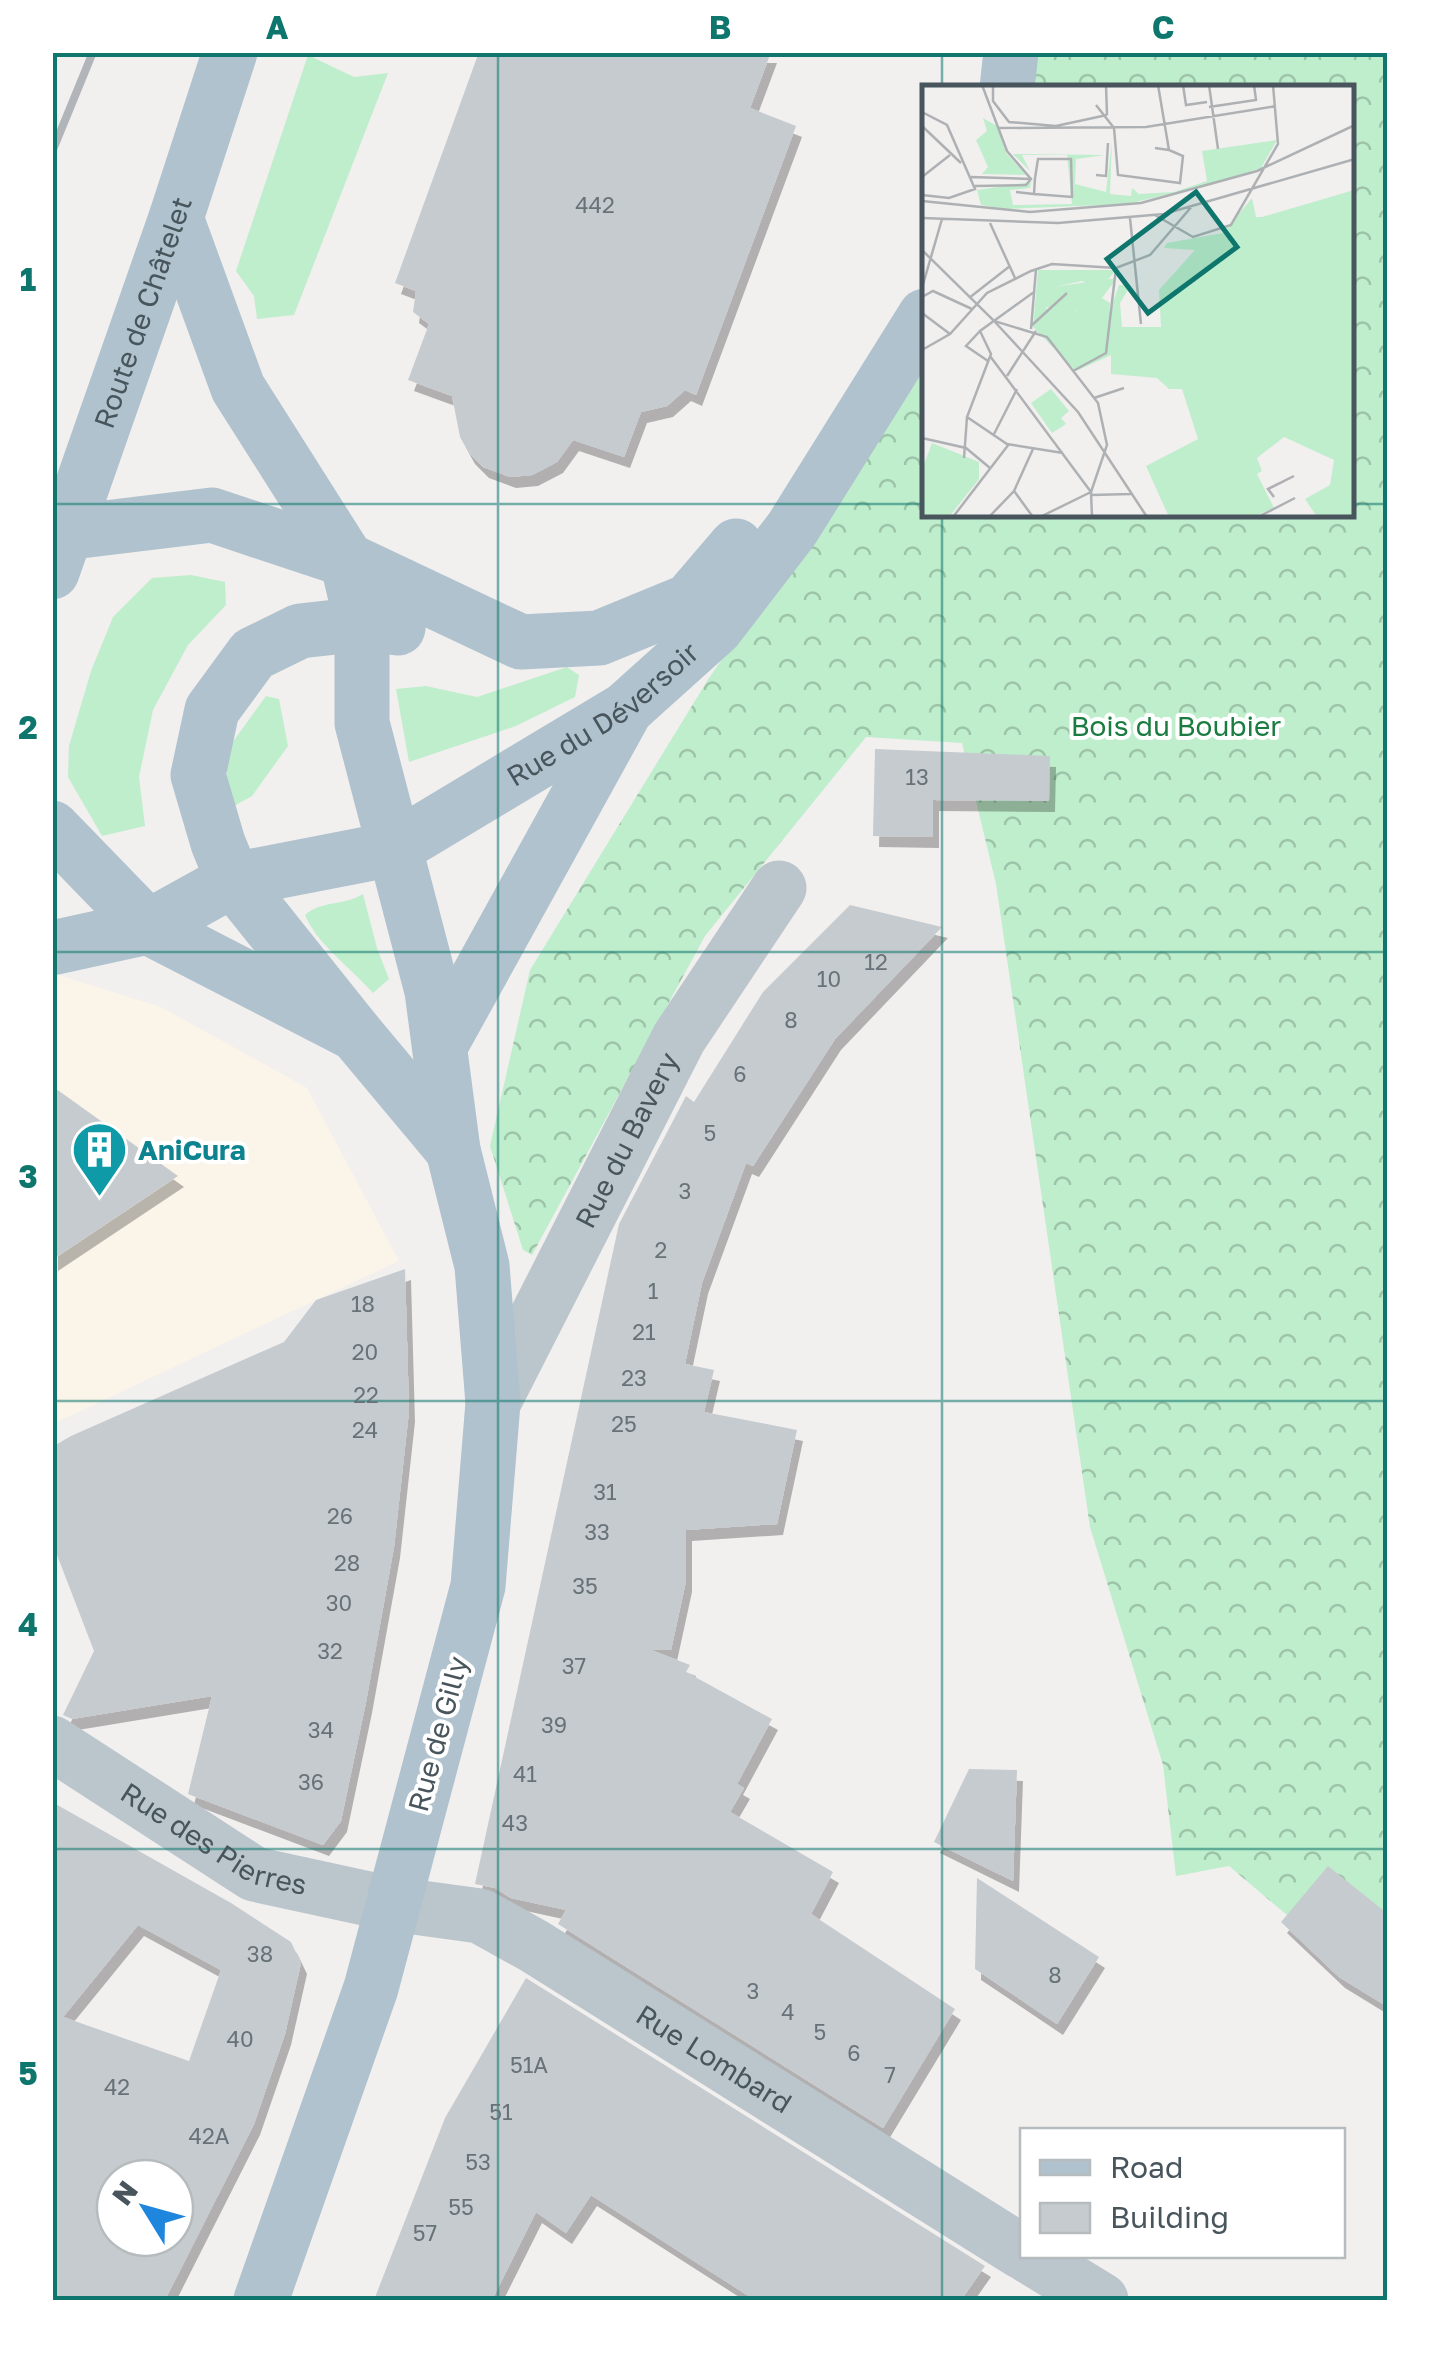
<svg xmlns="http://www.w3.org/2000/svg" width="1440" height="2353" font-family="'Golos Text',sans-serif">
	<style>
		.commercial { fill: #fbf4e9 }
		.grass { fill: #bfeecc }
		.forest { fill: url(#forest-crowns) }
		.building { fill: #c6cbcf; fill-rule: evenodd; filter: url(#shadow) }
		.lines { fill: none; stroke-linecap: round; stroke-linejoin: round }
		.minor { stroke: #bbc5cc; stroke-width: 55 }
		.major { stroke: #afc2cd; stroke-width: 55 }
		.rail { stroke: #b1b5b9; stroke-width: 8 }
		.grid { fill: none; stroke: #0f766e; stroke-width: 2.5; stroke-opacity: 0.55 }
		.labels { text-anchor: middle; stroke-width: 8; stroke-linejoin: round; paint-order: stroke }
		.number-label { font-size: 22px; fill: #687279 }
		.street-label { font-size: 28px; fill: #48555c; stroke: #fff }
		.park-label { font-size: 28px; fill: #1a7c40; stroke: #fff }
		.culture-label { font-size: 28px; font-weight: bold; fill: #0d838f; stroke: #fff; text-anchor: start }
		.inset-road { fill: none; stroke: #aeb1b4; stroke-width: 2.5 }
		.view { fill: #0f766e; fill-opacity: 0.15; stroke: #0f766e; stroke-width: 5 }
		.inset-edge { fill: none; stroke: #48555c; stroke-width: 5 }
		.neatline { fill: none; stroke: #0f766e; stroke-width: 4 }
		.grid-label { font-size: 32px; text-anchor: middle; font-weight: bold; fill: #0f766e }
	</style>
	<defs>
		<pattern id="forest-crowns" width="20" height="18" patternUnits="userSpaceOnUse" patternTransform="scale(2.5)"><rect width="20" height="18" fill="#bfeecc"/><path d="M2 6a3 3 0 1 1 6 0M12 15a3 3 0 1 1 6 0" fill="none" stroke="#9dc4a9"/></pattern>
		<filter id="shadow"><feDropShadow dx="6" dy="11" stdDeviation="0" flood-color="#0004"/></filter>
	</defs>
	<rect width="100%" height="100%" fill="#f2efef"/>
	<path class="commercial" d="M52 973 161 1007 307 1088 399 1261 53 1424Z"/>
	<path class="grass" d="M308 55 354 77 388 73 294 315 257 319 254 296 236 271Z
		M191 575 225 582 226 605 188 645 153 710 139 777 145 826 102 836 68 777 69 746 91 671 113 617 152 578Z
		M567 667 579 675 575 697 516 726 409 762 396 689 426 686 477 697Z
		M266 696 279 699 288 746 252 796 227 810V750Z
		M363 894 377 948 389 979 373 993C351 968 317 944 305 915 322 900 344 906 363 894Z"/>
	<path class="forest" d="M1037 53H1387V1994L1373 1988 1229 1866 1176 1876 1163 1765 1090 1527 996 884 962 743 866 737 705 936 532 1255 523 1250 490 1146 530 970 709 678 925 369V515H1352V88L1033 87Z"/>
	<path class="building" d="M479 52H771L750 108 796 126 696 395 685 390 667 406 641 412 624 457 573 440 557 462 532 475 510 477 483 467 469 453 460 437 452 396 408 380 429 324 413 312 416 291 395 283Z
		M875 749 1050 756 1049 801 933 800V837L873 836Z
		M850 905 942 927 835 1039 753 1166 746 1163 702 1283 685 1364 714 1370 704 1412 797 1430 777 1524 686 1530V1581L671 1650 648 1649 690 1665 686 1672 772 1719 737 1784 744 1788 730 1812 833 1872 811 1914 955 2009 883 2128 558 1924 566 1910 511 1898 495 1888 475 1884 619 1224 686 1096 694 1102 763 992Z
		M52 1086 178 1176 52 1260Z
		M405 1269 409 1411 394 1547 366 1702 341 1821 323 1845 188 1794 212 1696 72 1719 63 1715 94 1651 52 1542V1447L71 1436 284 1342 316 1300Z
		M969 1769 1017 1770 1013 1881 934 1842Z
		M52 1802 231 1903 291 1942 301 1963 285 2034 254 2124 165 2300H52ZM138 1925 221 1970 189 2061 63 2017ZM115 2178H175V2238H115Z
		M1328 1866 1388 1914V2007L1339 1977 1281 1922Z
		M977 1878 1099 1957 1057 2024 975 1969Z
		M526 1978 985 2266 961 2300H755L591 2195 566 2233 536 2212 492 2300H374L445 2118Z"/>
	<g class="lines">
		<g class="minor">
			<path id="s1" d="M493 1403 679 1038 779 888"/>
			<path id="s2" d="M52 1743 254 1874 392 1904 480 1916 534 1946 1022 2252"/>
			<path d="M1029 2256 1101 2300"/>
		</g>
		<g class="major">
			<path d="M1007 88 1011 52"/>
			<path d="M176 218 238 388 347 560 362 624V723L432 991 453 1150 482 1266 493 1403 478 1586 371 1988 261 2300"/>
			<path d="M64 533 212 515 347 560 521 642 599 638 689 601 736 546"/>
			<path id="s3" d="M52 572 176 218 230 52"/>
			<path d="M52 828 148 927 356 1034 453 1150"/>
			<path id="s4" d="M52 948 148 927 233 880 393 849 626 709 716 628 792 529 925 316"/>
			<path d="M356 1034 233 880 218 843 198 775 212 710 253 654 300 631 362 624 398 628"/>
			<path d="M440 1046 625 711"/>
		</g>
		<path class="rail" d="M52 152 93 52"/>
	</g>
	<path class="grid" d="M498 52V2300M942 52V88M52 504H925M1352 504H1388M942 515V2300M52 952H1388M52 1401H1388M52 1849H1388"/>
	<defs>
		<symbol id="building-pin" viewBox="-11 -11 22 30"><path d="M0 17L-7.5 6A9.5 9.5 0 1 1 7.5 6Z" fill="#0f9aa8" stroke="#fff"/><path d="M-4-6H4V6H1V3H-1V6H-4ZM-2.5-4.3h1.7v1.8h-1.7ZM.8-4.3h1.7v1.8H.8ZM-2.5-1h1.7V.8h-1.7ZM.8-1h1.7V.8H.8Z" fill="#fff"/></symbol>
	</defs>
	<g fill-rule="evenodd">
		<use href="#building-pin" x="68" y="1118" width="63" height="86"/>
	</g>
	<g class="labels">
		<g class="number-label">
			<text x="595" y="213">442</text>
			<text x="917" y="785">13</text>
			<text x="876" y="970">12</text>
			<text x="829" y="987">10</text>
			<text x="791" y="1028">8</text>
			<text x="740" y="1082">6</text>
			<text x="710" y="1141">5</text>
			<text x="685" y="1199">3</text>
			<text x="661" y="1258">2</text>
			<text x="653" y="1299">1</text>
			<text x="363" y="1312">18</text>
			<text x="644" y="1340">21</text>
			<text x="365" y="1360">20</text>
			<text x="634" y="1386">23</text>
			<text x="366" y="1403">22</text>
			<text x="624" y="1432">25</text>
			<text x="365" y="1438">24</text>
			<text x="605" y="1500">31</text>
			<text x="340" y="1524">26</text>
			<text x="597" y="1540">33</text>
			<text x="347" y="1571">28</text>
			<text x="585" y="1594">35</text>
			<text x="339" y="1611">30</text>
			<text x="330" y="1659">32</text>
			<text x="574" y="1674">37</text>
			<text x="554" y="1733">39</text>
			<text x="321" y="1738">34</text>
			<text x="525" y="1782">41</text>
			<text x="311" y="1790">36</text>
			<text x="515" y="1831">43</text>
			<text x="260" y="1962">38</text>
			<text x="1055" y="1983">8</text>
			<text x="753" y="1999">3</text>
			<text x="788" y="2020">4</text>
			<text x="820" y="2040">5</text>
			<text x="240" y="2047">40</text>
			<text x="854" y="2061">6</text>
			<text x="529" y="2073">51A</text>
			<text x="890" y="2083">7</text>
			<text x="117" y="2095">42</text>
			<text x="501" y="2120">51</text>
			<text x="209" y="2144">42A</text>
			<text x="478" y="2170">53</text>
			<text x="461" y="2215">55</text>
			<text x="425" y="2241">57</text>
		</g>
		<g class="street-label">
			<text dy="10" stroke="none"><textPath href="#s3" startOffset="275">Route de Châtelet</textPath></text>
			<text dy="10" stroke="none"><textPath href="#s4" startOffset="608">Rue du Déversoir</textPath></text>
			<text dy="10" stroke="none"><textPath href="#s1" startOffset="295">Rue du Bavery</textPath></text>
			<text transform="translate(438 1734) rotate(-75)" y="10">Rue de Gilly</text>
			<text dy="10" stroke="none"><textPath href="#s2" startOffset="190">Rue des Pierres</textPath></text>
			<text dy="10" stroke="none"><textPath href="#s2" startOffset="745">Rue Lombard</textPath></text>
		</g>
		<g class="park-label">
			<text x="1176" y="736">Bois du Boubier</text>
		</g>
		<g class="culture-label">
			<text x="138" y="1160">AniCura</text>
		</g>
	</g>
	<g transform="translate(922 85)">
		<rect width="432" height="432" fill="#f2efef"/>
		<path d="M61 33 75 41 84 68 104 90 60 89 66 82 54 55 65 46ZM355 55 339 83 290 99 205 119 82 124 59 120 55 105 109 97 108 103 88 105 91 120 150 119 145 70H100L108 86 91 69 183 70 154 74 153 99 184 107 190 56 188 109 209 111 210 103 217 109 252 107 285 96 280 66ZM195 193 180 213 188 218 187 230 179 228 165 249 149 239 155 225 120 222 123 203Z" fill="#bfeecc"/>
		<path d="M432 105V432H395L383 414 408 400 412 375 362 352 335 373 340 386 335 389 352 423 331 432H247L224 381 276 354 260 304H247L235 293 189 289V270L154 286 111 242 116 185H194L178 204 160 196 123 204 121 221 127 225 133 216 155 226 149 239 165 248 172 227 187 229 197 200H209L198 218 200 242H239L237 205 273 165 242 163 245 158 301 148 330 113 334 132H340Z" fill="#bfeecc"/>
		<path d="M10 358 57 377V394L27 432H0V385Z" fill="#bfeecc"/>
		<path d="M129 304 147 326 139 333 144 339 130 348 109 318Z" fill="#bfeecc"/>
		<path class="inset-road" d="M71 0V16L87 37 134 41 185 30M184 0 185 30M261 0 264 20 285 17M287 0 296 64M174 20 192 43 196 90 258 98 261 71 247 65M287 22 334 15 332 0M0 27 25 40 53 104 27 113 0 110M0 41 39 78M76 43 224 42 354 21M233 63 247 65 236 0M174 90 184 91 186 58M0 92 28 70M49 92 109 94M53 101 104 100 109 94 85 66 60 0M94 107 112 109 113 93M112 109 150 112 149 74H116L113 93M0 116 108 127 219 118 335 86 433 40M233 130 271 152 309 140 356 59 351 0M0 133 136 138 242 129 433 74M208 133 219 239M68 138 93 193M0 165 72 236 125 252 176 318 185 360 169 407 170 432M0 203 20 134M112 207 58 246 69 269 45 332 85 359 141 368M0 212 11 206 50 224M47 213 88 181M0 228 28 249M73 237 156 327 225 432M109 241 145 208M109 244 114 184M58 246 44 261 66 276M0 265 28 249 65 208 109 186 130 179 194 183 228 170 271 120M68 271 169 407M151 286 184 268 194 183M85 291 114 246M172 313 202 303M71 351 95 304M0 353 44 363 68 383M42 373 45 332M92 406 111 432M169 410 209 409M352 412 346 404 372 391M31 432 87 359M67 432 92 406 111 364M118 432 169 407M336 432 373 413"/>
		<path class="view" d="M274 107 315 162 226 228 185 174Z"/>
		<rect width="432" height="432" class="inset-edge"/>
	</g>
	<rect width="1440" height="2353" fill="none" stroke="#ffffff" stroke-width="110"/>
	<rect x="1020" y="2128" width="325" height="130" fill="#ffffff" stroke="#b6bbbe" stroke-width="2.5"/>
	<rect x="1040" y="2160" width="50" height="15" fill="#afc2cd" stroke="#b6bbbe" stroke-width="2.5"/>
	<text x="1110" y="2178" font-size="30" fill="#48555c">Road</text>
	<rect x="1040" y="2203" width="50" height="30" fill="#c6cbcf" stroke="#b6bbbe" stroke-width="2.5"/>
	<text x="1110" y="2228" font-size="30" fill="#48555c">Building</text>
	<g transform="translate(145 2208) rotate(307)"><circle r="48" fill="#ffffff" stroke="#b6bbbe" stroke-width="2.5"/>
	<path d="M0-8L18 38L0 25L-18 38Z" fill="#1e86dd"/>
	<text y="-15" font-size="28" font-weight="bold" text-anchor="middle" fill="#48555c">N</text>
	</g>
	<rect x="55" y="55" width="1330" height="2243" class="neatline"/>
	<g class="grid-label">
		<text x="277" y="39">A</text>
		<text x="720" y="39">B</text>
		<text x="1163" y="39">C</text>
		<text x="28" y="291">1</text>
		<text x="28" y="739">2</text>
		<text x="28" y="1188">3</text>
		<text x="28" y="1636">4</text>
		<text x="28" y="2085">5</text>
	</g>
</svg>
